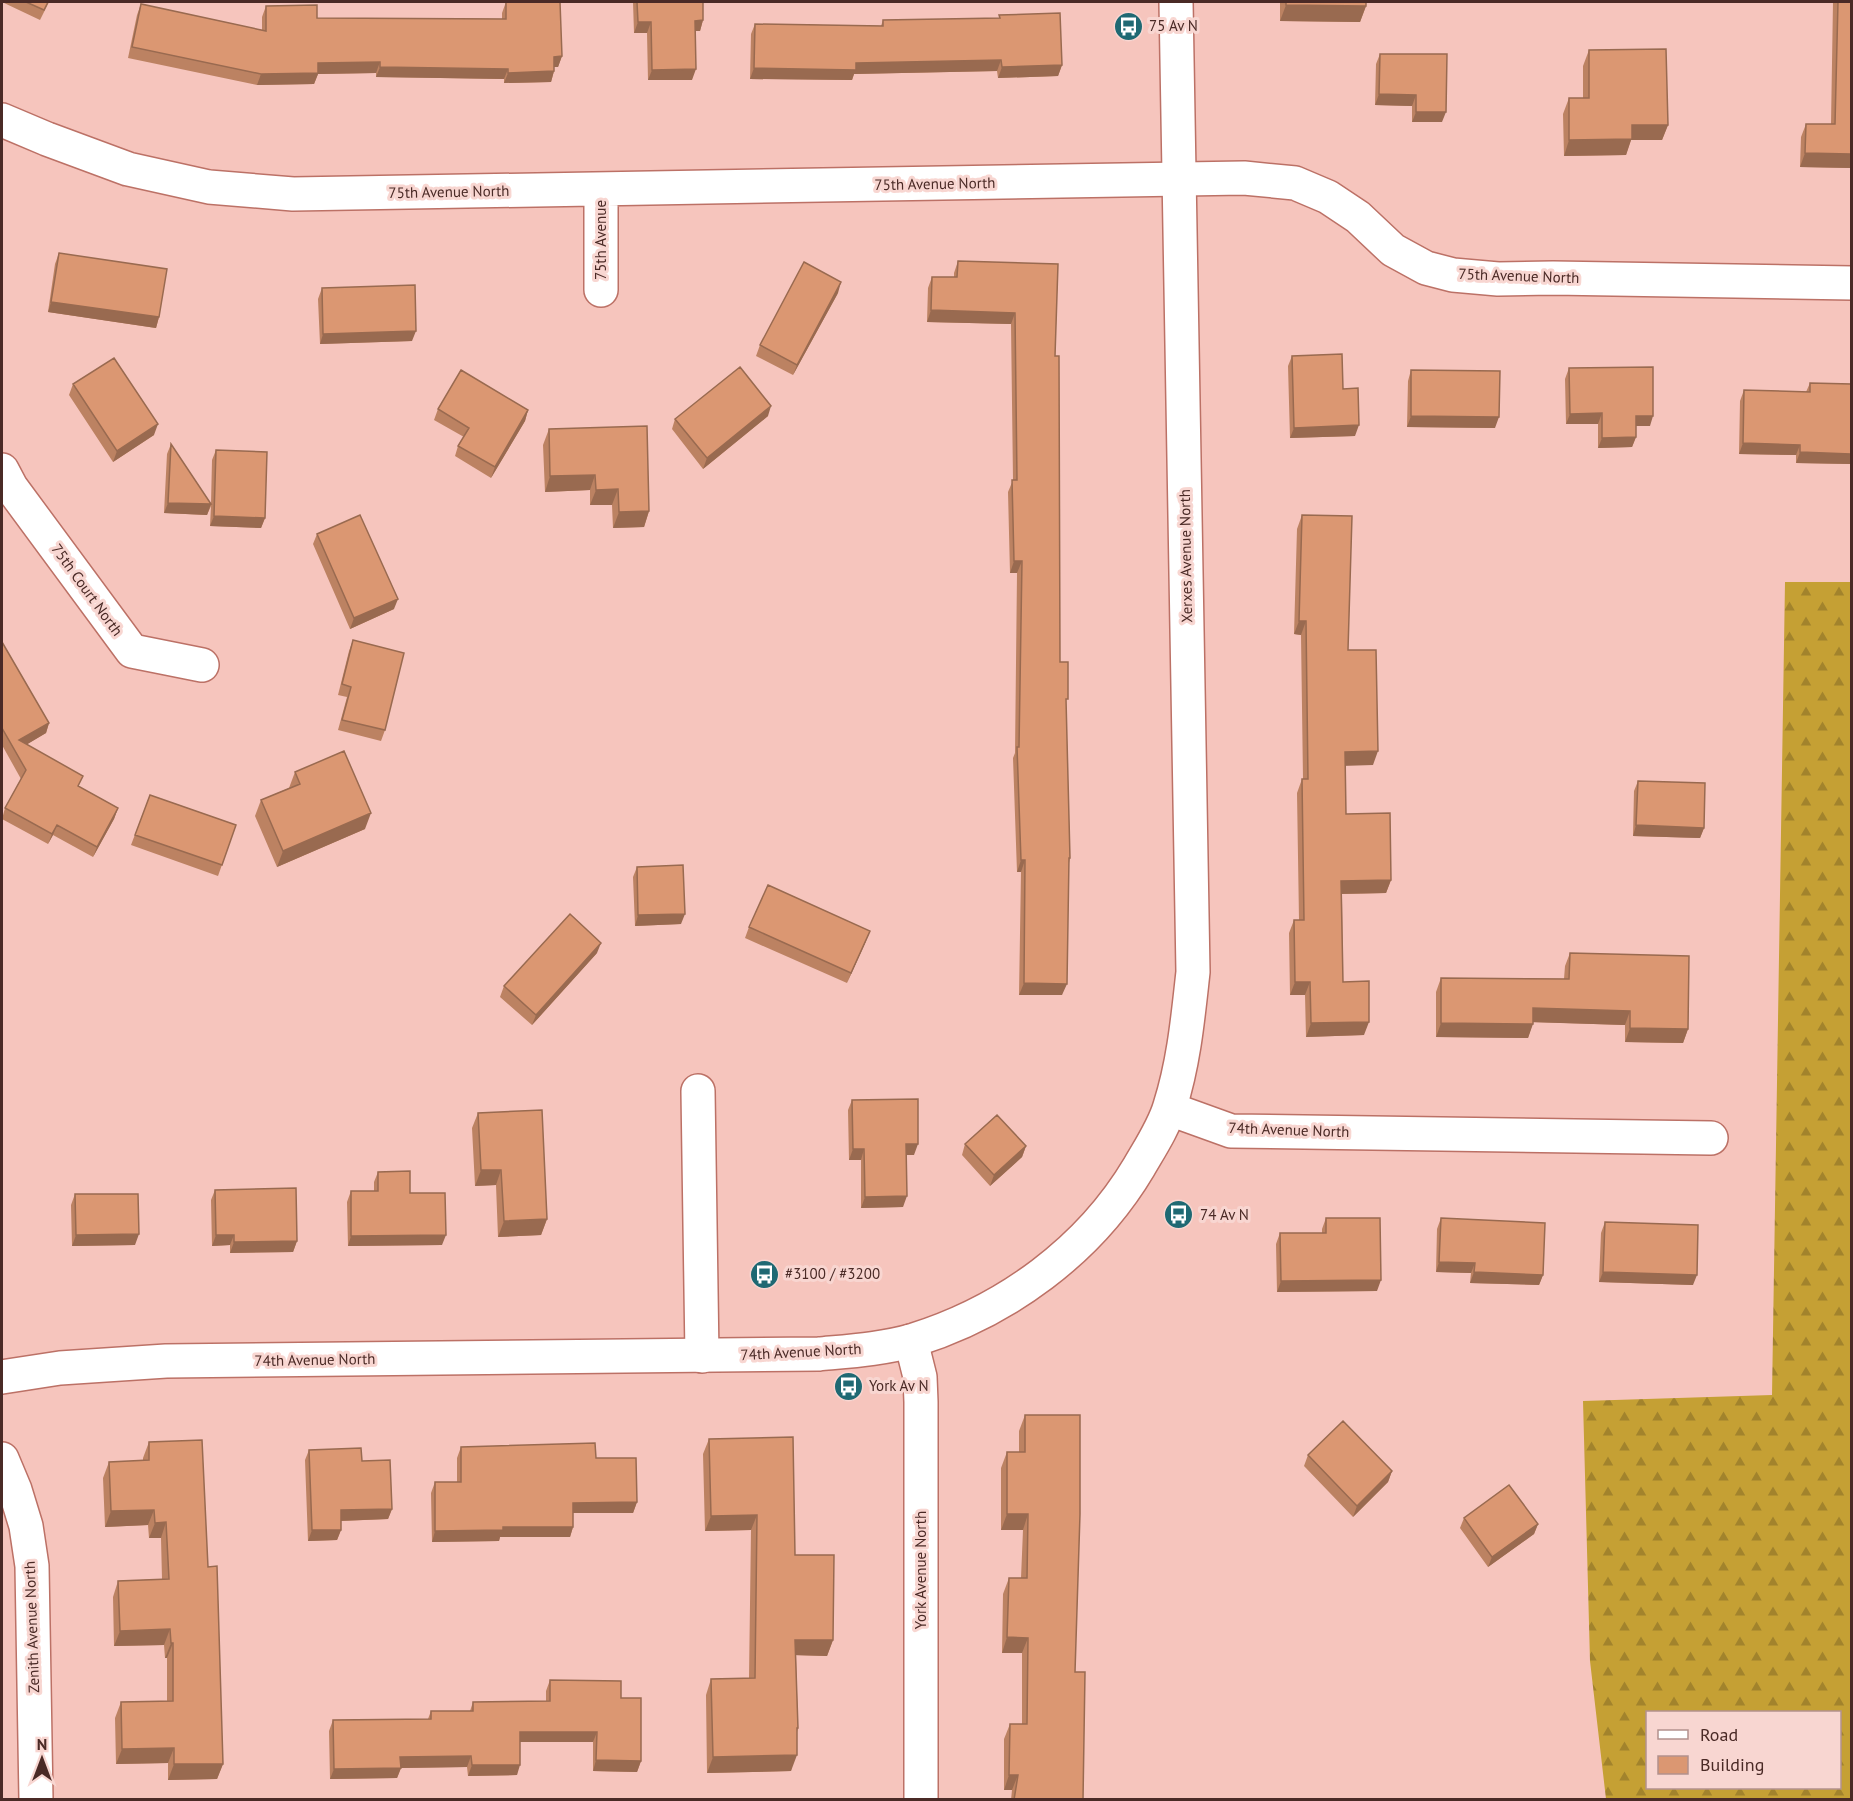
<svg xmlns="http://www.w3.org/2000/svg" width="1853" height="1801" font-family="'PT Sans',sans-serif">
	<style>
		.forest { fill: url(#forest-firs); fill-rule: evenodd }
		.lines { fill: none; stroke-linecap: round; stroke-linejoin: round }
		.minor-casing { stroke: #bc7166; stroke-width: 36 }
		.tertiary-casing { stroke: #bc7166; stroke-width: 36 }
		.minor { stroke: #fff; stroke-width: 33 }
		.tertiary { stroke: #fff; stroke-width: 33 }
		.wall { fill: #bc8262 }
		.shaded-wall { fill: #996a50 }
		.building { fill: #db9772; stroke: #996a50; stroke-width: 1.5 }
		.labels { text-anchor: middle; stroke-width: 6; stroke-linejoin: round; paint-order: stroke }
		.poi-label { font-size: 15px; fill: #4a2a26; stroke: #f8d6d1; text-anchor: start }
		.street-label { font-size: 15px; fill: #4a2a26; stroke: #f8d6d1 }
	</style>
	<defs>
		<pattern id="forest-firs" width="22" height="20" patternUnits="userSpaceOnUse" patternTransform="scale(1.5)"><rect width="22" height="20" fill="#c5a034"/><path d="M5 1l3.5 6h-7zM16 11l3.5 6h-7z" fill="#a2832c"/></pattern>
	</defs>
	<rect width="100%" height="100%" fill="#f6c5bd"/>
	<path class="forest" d="M1785 582H1851V1799H1606L1590 1661 1583 1401 1772 1395ZM1648 1712H1840V1788H1648Z"/>
	<g class="lines">
		<defs>
			<path id="minor" d="M2 120 47 139 128 169 209 187 293 194 1244 178 1295 183 1328 197 1358 217 1393 250 1426 268 1453 275 1498 279 1553 278 1852 283
				M601 189V290
				M2 470 11 487 132 651 202 665
				M698 1091 702 1356
				M1170 1109 1231 1131 1711 1138
				M911 1341 920 1377 921 1402V1800
				M2 1459 15 1490 26 1526 32 1566 36 1800"/>
			<path id="tertiary" d="M2 1377 60 1368 166 1361 819 1354C851 1351 883 1349 914 1340 1006 1311 1089 1251 1139 1167 1150 1148 1164 1127 1170 1106 1184 1062 1188 1017 1193 972L1176 2"/>
		</defs>
		<use href="#minor" class="minor-casing"/>
		<use href="#tertiary" class="tertiary-casing"/>
		<use href="#minor" class="minor"/>
		<use href="#tertiary" class="tertiary"/>
	</g>
	<path class="wall" d="M2 2H49L40 20Z
		M506 2 562 56 558 67H554V71L551 82 504 83V79L376 77V73L318 74 314 84 257 85 128 58 137 15 141 4 262 30V17L266 6 317 18 502 19V13Z
		M633 2H703V20L700 31H695L692 80H648L647 33H634Z
		M1280 2H1366V6L1360 22 1280 21Z
		M1833 2H1851V168L1800 167 1801 137 1806 124H1831Z
		M999 15 1062 65 1058 76 998 78 997 71 854 74 852 80 750 79 751 34 755 24 881 26 883 20 999 18Z
		M1589 50 1668 125 1662 140H1631L1626 155 1564 156 1563 114 1569 98H1583V66Z
		M1380 54 1442 122H1412V106L1375 105 1376 64Z
		M59 253 159 317 156 328 48 312 55 264Z
		M958 261 1058 264 1055 356 1060 662 1066 705 1070 858 1069 863 1062 995H1019L1021 872H1017L1013 758 1015 753 1017 573H1010L1008 492 1013 480 1011 324 927 322 928 288 932 277H954V273Z
		M322 288 412 341 320 344 318 299Z
		M838 293 793 375 756 356 760 345Z
		M1292 356 1343 389 1355 436 1290 438 1288 366Z
		M1569 368 1650 426H1636V437L1632 447 1598 448V424H1566L1565 379Z
		M1411 370 1495 428 1407 427 1408 381Z
		M1810 383 1851 384V464L1796 463V455L1739 454 1740 401 1744 390 1806 392Z
		M73 384 154 435 113 462 69 395Z
		M438 409 528 410 525 421 491 478 455 456 458 446 464 437 434 420Z
		M768 416 703 469 672 429 675 419Z
		M549 429 649 511 644 527 613 528 612 505H590V490L545 492 543 445Z
		M171 444 211 504 212 460 216 450 265 518 261 528 210 526 211 506 207 515 164 513 167 454Z
		M1302 515 1348 650 1373 765H1346V814L1391 880 1386 893 1342 894 1343 982 1364 1035 1306 1037 1305 995H1290L1289 933 1294 920H1299L1297 793 1302 779H1303L1301 635 1294 634 1297 529Z
		M317 534 394 609 350 629 313 544Z
		M353 640 385 730 381 741 338 730 347 697 338 695 349 651Z
		M2 643 49 723 46 733 27 744 80 787 118 808 114 819 93 857 53 835 48 844 2 819 5 808 21 779 2 745Z
		M295 772 365 829 277 867 255 816 261 800 289 788Z
		M1638 781 1704 828 1700 838 1633 836 1634 791Z
		M150 795 236 825 218 876 131 845Z
		M637 867 681 924 635 926 633 877Z
		M749 927 866 941 847 983 745 938Z
		M597 953 532 1025 500 997 504 986Z
		M1570 953 1688 1029 1683 1043 1625 1042V1025L1533 1022 1528 1038 1436 1037V992L1441 978 1564 979 1565 966Z
		M852 1100 914 1155H907L903 1207 861 1208V1160H849L848 1110Z
		M478 1113 547 1219 541 1235 498 1237 496 1185 475 1186 472 1128Z
		M965 1144 1026 1146 1022 1157 990 1186 962 1155Z
		M378 1172 410 1193 442 1245 348 1246 347 1202 351 1191H374V1182Z
		M215 1190 297 1241 293 1252 230 1253V1245L212 1246 211 1200Z
		M75 1194 135 1245 72 1246 71 1205Z
		M1326 1218 1377 1291 1277 1292 1276 1244 1280 1233H1322V1229Z
		M1441 1218 1543 1275 1539 1285 1470 1283 1471 1273 1436 1272 1437 1229Z
		M1605 1222 1693 1285 1599 1282 1601 1233Z
		M1025 1415 1075 1672 1083 1800H1011L1012 1790H1004V1739L1010 1724H1022V1653H1002L1003 1594 1009 1578H1021L1023 1530H1001V1468L1007 1452H1019V1431Z
		M709 1439 795 1555 833 1640 827 1656 796 1655 798 1728 797 1732 791 1771 707 1773 706 1695 711 1679 749 1678 751 1530 705 1531 703 1454Z
		M149 1442 208 1567 223 1764 217 1779 168 1780V1763L116 1764 115 1718 121 1702 167 1701V1658H165L164 1645 114 1646 113 1597 118 1581 162 1579 161 1538H149L148 1525 105 1527 103 1478 109 1462 143 1461V1458Z
		M461 1447 596 1458 637 1502 633 1513H573V1527L570 1537H500L499 1541 432 1542 431 1493 435 1482H457V1458Z
		M309 1450 362 1461 392 1509 388 1519 341 1521V1530L337 1540 308 1541 305 1460Z
		M1308 1455 1392 1471 1388 1482 1353 1517 1304 1466Z
		M1464 1518 1538 1524 1534 1534 1488 1567 1460 1528Z
		M550 1680 621 1698 641 1761 637 1772 593 1771V1742H520L517 1775 468 1776 467 1767 401 1768 397 1778 330 1779 329 1731 333 1720 428 1719 431 1711H470L473 1702 546 1701V1691Z"/>
	<path class="shaded-wall" d="M1286 5 1366 6 1360 22 1280 21Z
		M703 20 700 31H691L695 21Z
		M638 22H651L647 33H634Z
		M562 56 558 67H551L554 57Z
		M1001 60 997 71 854 74 852 80 750 79 754 68 856 63Z
		M380 62 376 73 318 74 314 84 257 85 261 74 318 63Z
		M1062 65 1058 76 998 78 1002 67Z
		M380 67 508 69 504 79 376 77Z
		M696 69 692 80H648L652 70Z
		M554 71 551 82 504 83 508 73Z
		M1379 94 1416 95 1412 106 1375 105Z
		M1416 112H1446L1442 122H1412Z
		M1632 125H1668L1662 140H1631L1626 155 1564 156 1569 140Z
		M1805 153 1851 154V168L1800 167Z
		M841 282 838 293 793 375 797 365Z
		M51 302 159 317 156 328 48 312Z
		M931 310 1015 313 1011 324 927 322Z
		M416 331 412 341 320 344 323 334Z
		M771 406 768 416 703 469 707 458Z
		M528 410 525 421 491 478 495 467Z
		M1602 413 1598 424H1566L1570 414Z
		M1411 416 1499 417 1495 428 1407 427Z
		M1636 416H1653L1650 426H1632Z
		M158 424 154 435 113 462 117 451Z
		M1359 425 1355 436 1290 438 1294 428Z
		M1636 437 1632 447 1598 448 1602 438Z
		M1743 443 1800 445 1796 455 1739 454Z
		M1800 452 1851 454V464L1796 463Z
		M595 475 590 490 545 492 550 476Z
		M618 489 612 505H590L596 490Z
		M168 503 211 504 207 515 164 513Z
		M649 511 644 527 613 528 619 512Z
		M214 516 265 518 261 528 210 526Z
		M1014 561H1022L1017 573H1010Z
		M398 599 394 609 350 629 354 618Z
		M1299 621H1306L1301 635 1294 634Z
		M49 723 46 733 16 751 19 740Z
		M1378 751 1373 765 1341 766 1345 752Z
		M118 808 114 819 93 857 97 847Z
		M371 813 365 829 277 867 283 851Z
		M57 825 53 835 48 844 52 834Z
		M1636 825 1704 828 1700 838 1633 836Z
		M1021 860H1025L1021 872H1017Z
		M1391 880 1386 893 1336 894 1341 881Z
		M685 914 681 924 635 926 638 915Z
		M870 931 866 941 847 983 851 973Z
		M601 943 597 953 532 1025 536 1015Z
		M1295 982H1310L1305 995H1290Z
		M1024 983 1067 984 1062 995H1019Z
		M1533 1008 1630 1011 1625 1025 1528 1022Z
		M1369 1022 1364 1035 1306 1037 1311 1023Z
		M1441 1023 1533 1024 1528 1038 1436 1037Z
		M1630 1028 1688 1029 1683 1043 1625 1042Z
		M906 1144H918L914 1155H903Z
		M1026 1146 1022 1157 990 1186 994 1175Z
		M853 1149H864L861 1160H849Z
		M481 1170H501L496 1185 475 1186Z
		M907 1196 903 1207 861 1208 865 1197Z
		M547 1219 541 1235 498 1237 504 1221Z
		M139 1234 135 1245 72 1246 76 1235Z
		M216 1235H234L230 1245 212 1246Z
		M446 1235 442 1245 348 1246 351 1236Z
		M297 1241 293 1252 230 1253 234 1242Z
		M1439 1262 1475 1263 1471 1273 1436 1272Z
		M1474 1272 1543 1275 1539 1285 1470 1283Z
		M1603 1272 1697 1275 1693 1285 1599 1282Z
		M1381 1280 1377 1291 1277 1292 1281 1281Z
		M1392 1471 1388 1482 1353 1517 1357 1506Z
		M637 1502 633 1513H569L573 1503Z
		M392 1509 388 1519 337 1521 341 1510Z
		M154 1510 148 1525 105 1527 111 1511Z
		M1007 1514H1028L1023 1530H1001Z
		M757 1515 751 1530 705 1531 711 1516Z
		M166 1522 161 1538H149L155 1523Z
		M1538 1524 1534 1534 1488 1567 1492 1557Z
		M503 1527H573L570 1537H500L499 1541 432 1542 435 1531Z
		M312 1530H341L337 1540 308 1541Z
		M170 1629 164 1645 114 1646 120 1631Z
		M1007 1637 1028 1638 1022 1653H1002Z
		M795 1640H833L827 1656 790 1655Z
		M171 1643H173L167 1658H165Z
		M520 1732H597L593 1742H516Z
		M174 1748 168 1763 116 1764 122 1749Z
		M797 1755 791 1771 707 1773 713 1757Z
		M471 1756 467 1767 401 1768 397 1778 330 1779 334 1769 400 1757Z
		M596 1760 641 1761 637 1772 593 1771Z
		M174 1764H223L217 1779 168 1780Z
		M472 1765H520L517 1775 468 1776Z
		M1009 1775H1018L1012 1790H1004Z"/>
	<path class="building" d="M26 2H48L44 10Z
		M506 2H560L562 56 554 57V71L508 73V69L380 67V62L318 63V73L261 74 132 47 141 4 266 31V6L317 5V18L506 19Z
		M637 2H703V20L695 21 696 69 652 70 651 22H638Z
		M1286 2H1366V6L1286 5Z
		M1838 2H1851V154L1805 153 1806 124H1835Z
		M1060 13 1062 65 1002 67 1001 60 856 63V70L754 68 755 24 883 26V20L1000 18 999 15Z
		M1666 49 1668 125H1632V139L1569 140V98H1589V50Z
		M1380 54H1447L1446 112H1416V95L1379 94Z
		M59 253 167 269 159 317 51 302Z
		M958 261 1058 264 1055 356H1059L1060 662H1068V699H1066L1070 858H1069L1067 984 1024 983 1025 860H1021L1017 747H1019L1022 561H1014L1012 480H1017L1015 313 931 310 932 277H957Z
		M804 262 841 282 797 365 760 345Z
		M415 285 416 331 323 334 322 288Z
		M1342 354 1343 389 1358 388 1359 425 1294 428 1292 356Z
		M114 358 158 424 117 451 73 384Z
		M740 367 771 406 707 458 675 419Z
		M1653 367V416H1636V437L1602 438V413L1570 414 1569 368Z
		M461 370 528 410 495 467 458 446 469 428 438 409Z
		M1411 370 1500 371 1499 417 1411 416Z
		M1810 383 1851 384V454L1800 452V445L1743 443 1744 390 1810 392Z
		M647 426 649 511 619 512 618 489 596 490 595 475 550 476 549 429Z
		M171 444 211 504 168 503Z
		M216 450 267 452 265 518 214 516Z
		M360 515 398 599 354 618 317 534Z
		M1302 515 1352 516 1348 650H1376L1378 751 1345 752 1346 814 1390 813 1391 880 1341 881 1343 982 1369 981V1022L1311 1023 1310 982H1295L1294 920H1304L1302 779H1308L1306 621H1299Z
		M353 640 404 653 385 730 342 720 351 687 342 684Z
		M2 642 49 723 19 740 83 776 78 786 118 808 97 847 57 825 52 834 5 808 26 770 2 728Z
		M344 751 371 813 283 851 261 800 300 784 295 772Z
		M1638 781 1705 783 1704 828 1636 825Z
		M150 795 236 825 222 865 135 835Z
		M683 865 685 914 638 915 637 867Z
		M768 885 870 931 851 973 749 927Z
		M570 914 601 943 536 1015 504 986Z
		M1570 953 1689 956 1688 1029 1630 1028V1011L1533 1008V1024L1441 1023V978L1569 979Z
		M918 1099V1144H906L907 1196 865 1197 864 1149H853L852 1100Z
		M542 1110 547 1219 504 1221 501 1170H481L478 1113Z
		M997 1115 1026 1146 994 1175 965 1144Z
		M410 1171V1193H445L446 1235 351 1236V1191H378V1172Z
		M296 1188 297 1241 234 1242V1235H216L215 1190Z
		M75 1194H138L139 1234 76 1235Z
		M1326 1218H1380L1381 1280 1281 1281 1280 1233H1326Z
		M1441 1218 1545 1223 1543 1275 1474 1272 1475 1263 1439 1262Z
		M1605 1222 1698 1225 1697 1275 1603 1272Z
		M1025 1415H1080V1514L1075 1672H1085L1083 1800H1014L1018 1775H1009L1010 1724H1027L1028 1638 1007 1637 1009 1578H1027L1028 1514H1007V1452H1025Z
		M1343 1421 1392 1471 1357 1506 1308 1455Z
		M793 1437 795 1555H834L833 1640H795L798 1728H797V1755L713 1757 711 1679 755 1678 757 1515 711 1516 709 1439Z
		M202 1440 208 1567 217 1566 223 1764H174V1748L122 1749 121 1702 173 1701V1643H171L170 1629 120 1631 118 1581 169 1579 166 1522 155 1523 154 1510 111 1511 109 1462 149 1460V1442Z
		M595 1443 596 1458H636L637 1502 573 1503V1527H503V1530L435 1531V1482H461V1447Z
		M361 1448 362 1461 390 1460 392 1509 341 1510V1530H312L309 1450Z
		M1509 1485 1538 1524 1492 1557 1464 1518Z
		M550 1680 621 1681V1698H641V1761L596 1760 597 1732H520V1765H472L471 1756 400 1757 401 1768 334 1769 333 1720 431 1719V1711H473V1702L550 1701Z"/>
	<defs>
		<symbol id="bus-disc" viewBox="-11 -11 22 22"><circle r="9.5" fill="#1f6973" stroke="#f8d6d1"/><path d="M-5-6H5V4H4V6H2V4H-2V6H-4V4H-5ZM-3.5-4V0h7V-4ZM-3.5 1.2v1.5H-2V1.2ZM2 1.2v1.5H3.5V1.2Z" fill="#fff"/></symbol>
	</defs>
	<g fill-rule="evenodd">
		<use href="#bus-disc" x="1112" y="10" width="33" height="33"/>
		<use href="#bus-disc" x="1162" y="1198" width="33" height="33"/>
		<use href="#bus-disc" x="748" y="1258" width="33" height="33"/>
		<use href="#bus-disc" x="832" y="1370" width="33" height="33"/>
	</g>
	<g class="labels">
		<g class="poi-label">
			<text x="1149" y="31">75 Av N</text>
			<text x="1200" y="1220">74 Av N</text>
			<text x="785" y="1279">#3100 / #3200</text>
			<text x="869" y="1391">York Av N</text>
		</g>
		<g class="street-label">
			<text transform="translate(935 184) rotate(-1)" y="5">75th Avenue North</text>
			<text transform="translate(449 192) rotate(-1)" y="5">75th Avenue North</text>
			<text transform="translate(601 240) rotate(-90)" y="5">75th Avenue</text>
			<text transform="translate(1519 276) rotate(2)" y="5">75th Avenue North</text>
			<text transform="translate(1186 556) rotate(-91)" y="5">Xerxes Avenue North</text>
			<text transform="translate(87 590) rotate(54)" y="5">75th Court North</text>
			<text transform="translate(1289 1130) rotate(2)" y="5">74th Avenue North</text>
			<text transform="translate(801 1352) rotate(-3)" y="5">74th Avenue North</text>
			<text transform="translate(315 1360) rotate(-1)" y="5">74th Avenue North</text>
			<text transform="translate(921 1570) rotate(-90)" y="5">York Avenue North</text>
			<text transform="translate(32 1627) rotate(-92)" y="5">Zenith Avenue North</text>
		</g>
	</g>
	<rect width="1853" height="1801" fill="none" stroke="#4a2a26" stroke-width="6"/>
	<rect x="1646" y="1711" width="195" height="78" fill="#f8d6d1" stroke="#b2918d" stroke-width="1.5"/>
	<rect x="1658" y="1730" width="30" height="9" fill="#ffffff" stroke="#b2918d" stroke-width="1.5"/>
	<text x="1700" y="1741" font-size="18" fill="#4a2a26">Road</text>
	<rect x="1658" y="1756" width="30" height="18" fill="#db9772" stroke="#b2918d" stroke-width="1.5"/>
	<text x="1700" y="1771" font-size="18" fill="#4a2a26">Building</text>
	<g transform="translate(42 1759)" stroke="#f8d6d1" stroke-width="4.5" paint-order="stroke">
	<path d="M0-4.5L10 22L0 15L-10 22Z" fill="#4a2a26"/>
	<text y="-9" font-size="16" font-weight="bold" text-anchor="middle" fill="#4a2a26">N</text>
	</g>
</svg>
